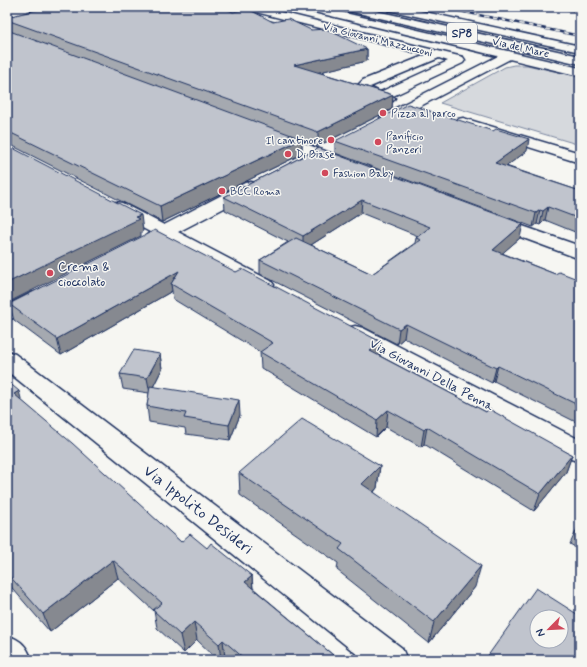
<svg xmlns="http://www.w3.org/2000/svg" width="587" height="667" font-family="Mynerve,sans-serif">
	<style>
		.green { fill: #d6d9dd; stroke: #78849e }
		.lines { fill: none; stroke-linecap: round; stroke-linejoin: round }
		.street-casing { stroke: #1b2f5e; stroke-width: 3 }
		.secondary-casing { stroke: #1b2f5e; stroke-width: 3 }
		.primary-casing { stroke: #1b2f5e; stroke-width: 3 }
		.street { fill: #f6f6f2; fill-rule: evenodd }
		.secondary { fill: #f6f6f2; fill-rule: evenodd }
		.primary { fill: #f6f6f2; fill-rule: evenodd }
		.rail-casing { stroke: #1b2f5e; stroke-width: 2.5 }
		.rail { stroke: #f6f6f2; stroke-width: 1.5; stroke-dasharray: 4.5; stroke-linecap: butt }
		.wall { fill: #a5a9b0; stroke: #1b2f5e; fill-rule: evenodd }
		.shaded-wall { fill: #868990; stroke: #1b2f5e }
		.building { fill: #c0c4cd; stroke: #1b2f5e; fill-rule: evenodd }
		.poi-dot { fill: #d1495b; stroke: #f6f6f2; stroke-width: 1.5 }
		.labels { text-anchor: middle; stroke-width: 3; stroke-linejoin: round; paint-order: stroke }
		.far-street-label { font-size: 11px; fill: #1b2f5e; stroke: #f6f6f2 }
		.far-poi-label { font-size: 11px; fill: #1b2f5e; stroke: #f6f6f2; text-anchor: start }
		.shield { fill: #f6f6f2; stroke: #5d6b8a; stroke-width: 1 }
		.shield-label { font-size: 12px; font-weight: bold; fill: #1b2f5e }
		.poi-label { font-size: 13px; fill: #1b2f5e; stroke: #f6f6f2; text-anchor: start }
		.street-label { font-size: 13px; fill: #1b2f5e; stroke: #f6f6f2 }
		.near-street-label { font-size: 16px; fill: #1b2f5e; stroke: #f6f6f2 }
	</style>
	<rect width="100%" height="100%" fill="#f6f6f2"/>
	<filter id="ink" filterUnits="userSpaceOnUse"><feTurbulence type="fractalNoise" baseFrequency=".025" numOctaves="2"/><feDisplacementMap in="SourceGraphic" scale="8" xChannelSelector="R" yChannelSelector="G"/><feConvolveMatrix kernelMatrix="1 2 1 2 8 2 1 2 1" color-interpolation-filters="sRGB"/></filter>
	<g filter="url(#ink)">
		<path class="green" d="M514 65H527L580 77V145L440 103 505 67Z"/>
		<g class="lines">
			<defs>
				<path id="street" d="M243 7H260L442 52 463 57 465 60 463 63 393 96 395 98 393 101C382 104 362 97 356 87L363 80 426 55 244 9ZM439 58 448 61 380 92 370 87Z
					M508 51 512 52 514 55 512 58 392 121 387 122 382 121 380 118 382 115Z
					M463 118 580 153V163L458 125 456 122 458 119Z
					M274 132 346 159 348 162 346 165 340 167 334 165 269 139 267 136 269 133Z
					M251 182 257 183 259 187 257 191 178 232 271 281 274 285 271 289 264 291 257 289 164 240 153 244 146 242 144 238 150 232 110 211 107 207 110 203 116 202 122 203 164 225 245 183Z
					M494 216 580 246V259L488 225 485 221 488 217Z
					M38 291 45 293 48 297 45 301 15 318 7 319V305L31 293Z
					M355 326 363 328 580 440V462L571 459 347 338 344 333 347 328Z
					M7 351 15 354 402 648 407 660H364L7 371Z
					M7 635C22 641 26 645 32 660H7Z"/>
				<path id="secondary" d="M301 7H319L580 68V76L306 10Z
					M383 7H402L580 46V52L388 10Z"/>
				<path id="primary" d="M340 7H358L580 56V64L345 10Z"/>
			</defs>
			<use href="#street" class="street-casing"/>
			<use href="#secondary" class="secondary-casing"/>
			<use href="#primary" class="primary-casing"/>
			<use href="#street" class="street"/>
			<use href="#secondary" class="secondary"/>
			<use href="#primary" class="primary"/>
			<defs>
				<path id="rail" d="M440 7 580 36"/>
			</defs>
			<use href="#rail" class="rail-casing"/>
			<use href="#rail" class="rail"/>
		</g>
		<path class="wall" d="M23 7H222L233 12 311 30 367 49V61L318 72 393 95 392 109 318 146 302 141V154L162 222 13 146 7 144V17L33 11Z
			M553 7H580V12Z
			M335 141 527 151 506 166 580 191V234L545 220 540 225 537 224 533 227 335 153Z
			M319 148 520 238 502 253 555 274 580 280V424L494 381 492 383 404 338 397 344 260 274V260L288 242 225 210 224 197ZM361 213 418 236 416 238 415 243 372 274 311 245Z
			M236 272 381 342 380 356 486 412 572 455 566 472 534 511 424 444 421 447 386 427 376 437 261 368 260 352 173 299 172 291 61 355 14 320 9 304Z
			M160 354 162 369 153 387 240 415 230 440 186 434 185 428 149 422 147 406 149 393 123 389 120 374Z
			M7 381 22 401 181 542 207 548 252 576 253 588 339 660H228L225 658 223 660H218L197 640 184 653 157 628 154 611 118 578 50 632 7 582Z
			M380 466 377 488 374 492 475 587 429 643 337 570 338 563 240 495 239 473Z
			M580 524V550L570 544 577 529Z
			M487 657 580 660H486Z"/>
		<path class="shaded-wall" d="M367 49V61L294 78V65Z
			M393 95 392 109 318 146V132Z
			M302 139V154L162 222 160 206Z
			M529 139 527 151 493 176 495 163Z
			M362 200 361 213 303 250V236Z
			M548 207 545 220 540 225 543 211Z
			M540 210 537 224 533 227 536 213Z
			M141 215 143 231 141 232V236L7 303V283Z
			M523 224 520 238 490 264 493 250Z
			M179 271 171 284 172 291 61 355 57 339Z
			M406 324 404 338 397 344 399 329Z
			M381 342 380 358 370 351Z
			M160 354 162 369 150 393 147 378Z
			M498 366 494 381 492 383 496 368Z
			M19 391 24 410 14 394Z
			M239 400 240 415 230 440 229 425Z
			M388 410 386 427 376 437 377 420Z
			M427 427 424 444 421 447 424 430Z
			M572 455 566 472 534 511 540 494Z
			M380 466 377 488 360 506 362 484Z
			M113 560 118 578 50 632 43 614Z
			M481 566 475 587 429 643 434 622Z
			M252 576 253 594 245 582Z
			M194 622 197 640 184 653 180 635Z
			M223 640 225 658 223 660H221L219 644Z"/>
		<path class="building" d="M49 7H222L233 12 248 9 273 22 288 19 311 30 326 29 367 49 294 65 393 95 318 132 7 20V17Z
			M7 30 302 139 160 206 7 131Z
			M408 104 493 131 496 129 529 139 495 163 580 191V219L548 207 543 211 540 210 536 213 335 141Z
			M7 145 141 215 135 217 139 219 7 283Z
			M319 148 523 224 493 250 555 274 559 272 580 280V406L498 366 496 368 406 324 399 329 260 260 296 238 372 274 421 240 416 238 430 227 362 200 303 236 224 197Z
			M155 230 236 272 242 269 381 342 370 351 486 412 489 409 572 455 540 494 427 427 424 430 388 410 377 420 260 352 273 343 171 284 179 271 57 339 9 304Z
			M134 350 160 354 147 378 120 374Z
			M7 381 19 391 14 394 72 443 181 542 190 534 207 548 211 543 252 576 245 582 339 660H246L223 640 219 644 194 622 180 635 153 610 162 603 113 560 43 614 7 573Z
			M150 386 239 400 229 425 184 418 186 413 147 406Z
			M302 419 380 466 362 484 481 566 434 622 339 549 343 544 239 473Z
			M580 524V531L577 529Z
			M536 588 580 616V660H492L487 657ZM537 617H561V641H537Z"/>
	</g>
	<g class="poi-dot">
		<circle cx="383" cy="113" r="4"/>
		<circle cx="331" cy="140" r="4"/>
		<circle cx="378" cy="142" r="4"/>
		<circle cx="288" cy="154" r="4"/>
		<circle cx="325" cy="173" r="4"/>
		<circle cx="222" cy="191" r="4"/>
		<circle cx="50" cy="273" r="4"/>
	</g>
	<g class="labels">
		<g class="far-street-label">
			<text transform="translate(378 39) rotate(14)" y="4">Via Giovanni Mazzucconi</text>
			<text transform="translate(521 47) rotate(13)" y="4">Via del Mare</text>
		</g>
		<g class="far-poi-label">
			<text x="391" y="117">Pizza al parco</text>
			<text x="386" y="140">Panificio<tspan x="386" dy="13">Panzeri</tspan></text>
			<text x="323" y="144" text-anchor="end">Il cantinore</text>
			<text x="296" y="158">Di Biase</text>
			<text x="333" y="177">Fashion Baby</text>
			<text x="230" y="195">BCC Roma</text>
		</g>
		<rect class="shield" x="447" y="23" width="30" height="20" rx="3"/>
		<g class="shield-label">
			<text x="462" y="37">SP8</text>
		</g>
		<g class="poi-label">
			<text x="58" y="271">Crema &amp;<tspan x="58" dy="15">cioccolato</tspan></text>
		</g>
		<g class="street-label">
			<text transform="translate(432 374) rotate(28)" y="5">Via Giovanni Della Penna</text>
		</g>
		<g class="near-street-label">
			<text transform="translate(199 509) rotate(38)" y="6">Via Ippolito Desideri</text>
		</g>
	</g>
	<rect width="587" height="667" fill="none" stroke="#f6f6f2" stroke-width="24"/>
	<rect x="12" y="12" width="563" height="643" fill="none" stroke="#1b2f5e" stroke-width="1.5" filter="url(#ink)"/>
	<g transform="translate(549 629) rotate(246)"><circle r="19" fill="#f6f6f2" stroke="#9ea6b7"/>
	<path d="M0-3L7 15L0 10L-7 15Z" fill="#d1495b"/>
	<text y="-6" font-size="11" font-weight="bold" text-anchor="middle" fill="#1b2f5e">N</text>
	</g>
</svg>
